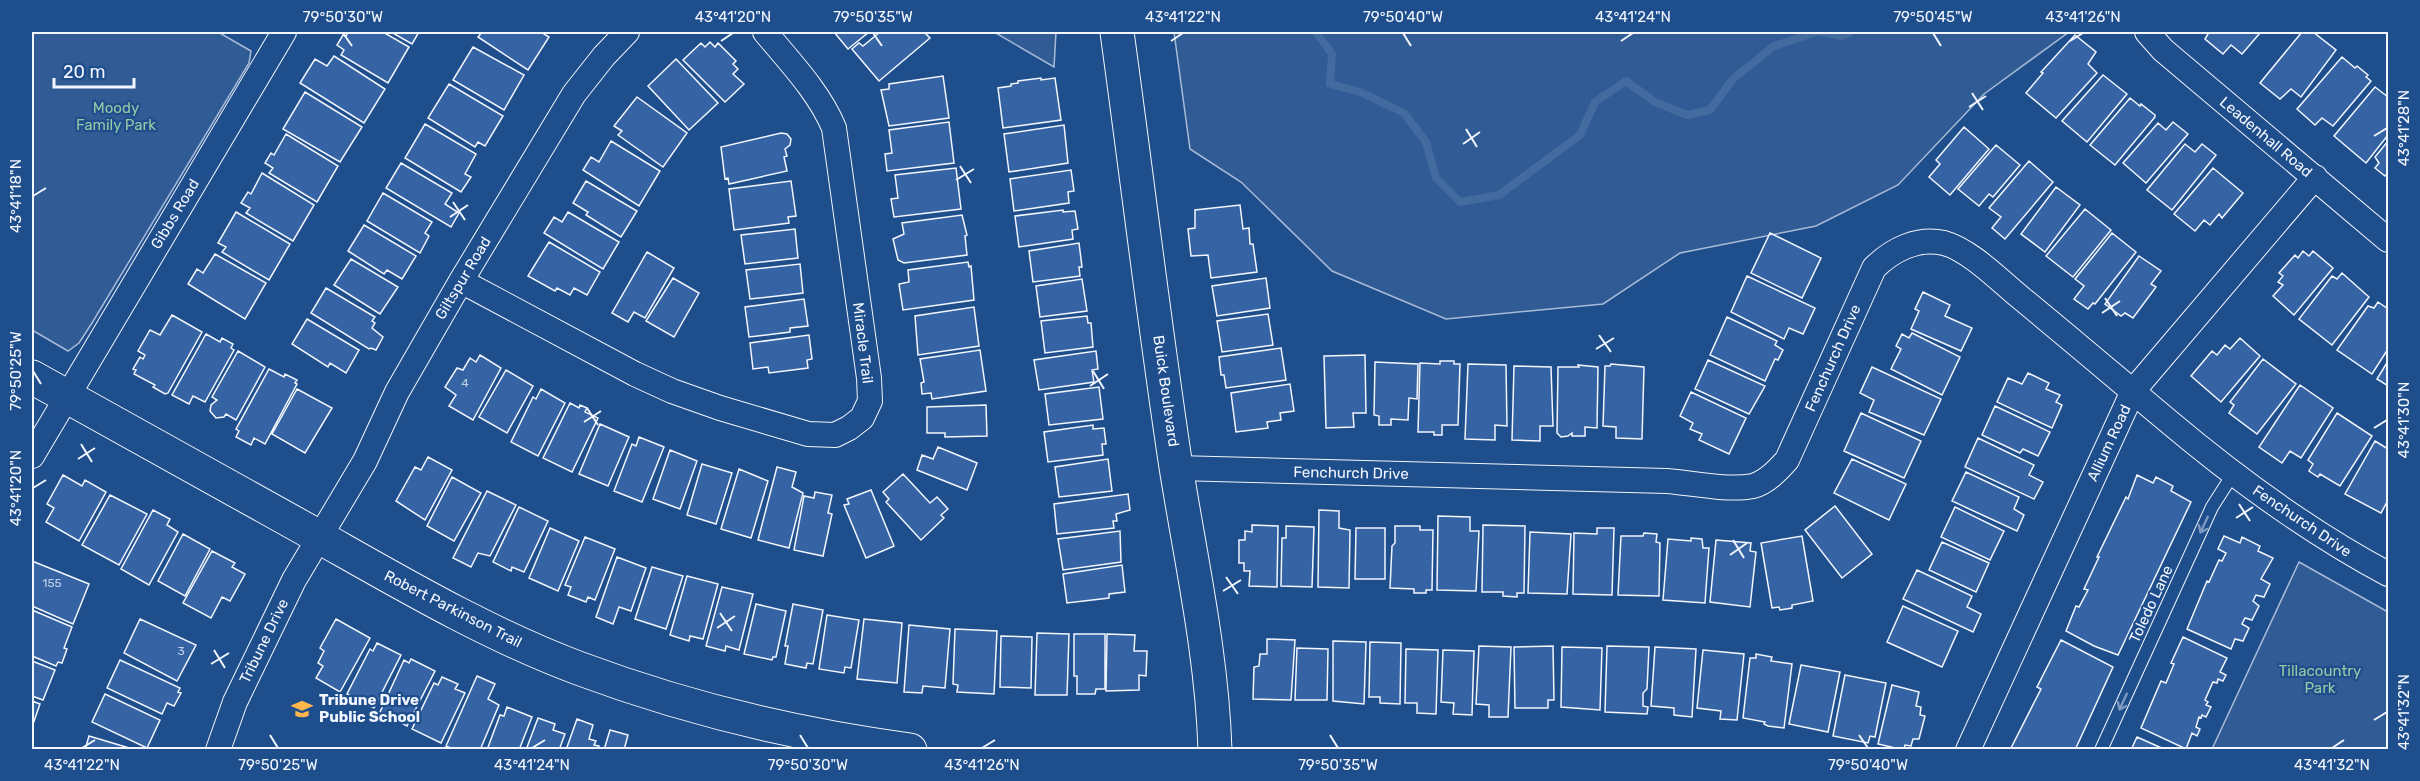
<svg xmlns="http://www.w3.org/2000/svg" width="2420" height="781" font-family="Rubik,sans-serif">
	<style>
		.green { fill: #305b95; stroke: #a8bbd7; stroke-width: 1.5 }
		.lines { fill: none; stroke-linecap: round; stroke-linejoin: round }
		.stream { stroke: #446ba0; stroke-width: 8 }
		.building { fill: #3563a3; stroke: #f2f6ff; stroke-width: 1.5 }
		.lane-casing { stroke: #f2f6ff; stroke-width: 14 }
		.street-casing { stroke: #f2f6ff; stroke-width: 26 }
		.secondary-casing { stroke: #f2f6ff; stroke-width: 35 }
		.lane { stroke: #1f4e8c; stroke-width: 12 }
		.street { stroke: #1f4e8c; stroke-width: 24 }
		.secondary { stroke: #1f4e8c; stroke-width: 33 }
		.oneway { stroke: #7e9ac0 }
		.ticks { fill: none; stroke: #f2f6ff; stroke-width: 2 }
		.labels { text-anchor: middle; stroke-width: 4.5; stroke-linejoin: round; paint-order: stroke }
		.number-label { font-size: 12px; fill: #c3d1e8 }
		.park-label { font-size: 15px; fill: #97c8a6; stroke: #1f4e8c }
		.street-label { font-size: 15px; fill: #f2f6ff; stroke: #1f4e8c }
		.poi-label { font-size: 15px; font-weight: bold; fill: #f2f6ff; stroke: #1f4e8c; text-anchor: start }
		.neatline { fill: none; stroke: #f2f6ff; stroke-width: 2 }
		.ticks-label { font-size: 15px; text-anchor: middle; fill: #f2f6ff }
	</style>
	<rect width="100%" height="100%" fill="#1f4e8c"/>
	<path class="green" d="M32 32H218L251 51 249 63 92 323 79 343 68 351 32 330Z
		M994 32H1056L1054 67Z
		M1174 32H2069L1984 94 1898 185 1816 226 1680 253 1603 304 1446 319 1332 271 1241 182 1190 149Z
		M2299 562 2388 612V749H2212Z"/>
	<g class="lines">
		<path class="stream" d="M1316 32 1332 54 1330 84 1360 92 1404 113 1426 142 1436 178 1460 202 1499 195 1580 135 1595 102 1626 81 1655 102 1687 115 1710 110 1733 79 1774 46 1816 32
			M1821 32 1842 36 1850 32"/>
	</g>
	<path class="building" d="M348 32H383L409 47 388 83 341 55 344 50 337 45 343 35 346 36Z
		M391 32H419L412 44Z
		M482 32H541L549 37 528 70 478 37Z
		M834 32H869L848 49Z
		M880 32H924L930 38 879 81 852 49 859 43 863 46Z
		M2207 32H2258L2260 33 2242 54 2231 45 2223 54 2205 39 2208 34Z
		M2302 32H2313L2336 50 2301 97 2291 89 2280 99 2260 83Z
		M2075 35 2096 52 2088 64 2097 73 2056 118 2026 93 2043 73 2041 72Z
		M710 42 715 47 718 43 736 61 733 64 738 69 733 74 744 84 725 102 683 60 701 43 705 47Z
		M473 47 524 75 504 110 453 80Z
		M334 56 385 89 364 123 300 83 315 59 327 66Z
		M2342 57 2355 68 2357 66 2368 75 2366 77 2371 81 2333 126 2322 118 2315 125 2297 109Z
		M676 59 718 103 689 130 648 86Z
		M2103 75 2127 94 2087 142 2062 121Z
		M943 76 949 118 889 126 881 90 889 89V84Z
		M1041 78V80L1055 78 1061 120 1003 128 998 88 1011 86V84L1018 83V81Z
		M449 84 503 116 485 146 478 142 475 147 428 118Z
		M2375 87 2388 97V135L2366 163 2334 136Z
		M305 92 362 127 340 162 283 129Z
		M637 97 687 133 663 167 618 135 622 131 614 126Z
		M2130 98 2140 106 2141 104 2155 115V117L2115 165 2090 145Z
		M949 122 954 163 887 171 885 154 892 153 889 130Z
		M2173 122 2188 134 2146 183 2123 163 2158 123 2166 130Z
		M425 124 476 154 465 174 471 177 461 192 405 158Z
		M1064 125 1068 163 1009 172 1004 134Z
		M1964 127 1989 149 1950 195 1929 177 1940 164 1936 160Z
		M781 133 787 134 791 139 790 145 785 149 787 156 784 157 787 171 729 184 728 178 725 179 721 147Z
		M286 134 338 166 317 202 269 173 273 168 265 163 271 153 274 155Z
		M611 141 660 171 639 206 583 170 591 157 599 162Z
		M2388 141V175L2387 174 2385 176 2375 168 2379 163 2375 157Z
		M2185 144 2195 152 2202 144 2216 155 2172 210 2147 190Z
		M1996 145 2020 165 1993 197 1989 194 1979 206 1958 189Z
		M2029 161 2053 182 2005 239 1992 228 2001 217 1989 208Z
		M401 163 452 193 445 204 459 213 451 227 386 188Z
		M956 168 961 209 894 217 891 199 898 198 895 175Z
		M2213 168 2243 193 2222 218 2219 214 2210 225 2204 220 2195 231 2174 214Z
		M1071 170 1074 191 1068 192 1069 203 1014 211 1010 179Z
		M262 173 314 205 293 241 246 213 250 208 241 203 248 192 251 194Z
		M586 181 637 211 621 237 586 215 588 212 573 203Z
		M791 181 796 216 788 217 789 223 734 230 729 189Z
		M2056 187 2080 205 2045 252 2021 234Z
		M383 193 432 222 425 233 429 236 420 253 367 221Z
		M1240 205 1243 229 1249 228 1250 244H1253L1257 272 1211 278 1208 255 1191 256 1188 229 1195 228V210Z
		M2085 209 2111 230 2073 277 2046 256Z
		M1063 210V212L1075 211 1078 229 1072 230 1073 239 1019 247 1015 216Z
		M236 212 290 244 269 280 222 252 226 247 218 243Z
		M568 212 619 242 603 269 544 233 554 217 562 222Z
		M962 215 967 235 965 236 967 255 904 263 898 260 893 239 904 234 902 223Z
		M364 225 416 256 402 279 387 270 384 274 348 251Z
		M795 229 798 258 745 264 741 235Z
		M1770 233 1821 258 1802 298 1751 273Z
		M2112 233 2136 252 2095 304 2093 303 2088 309 2074 299 2084 286 2075 279Z
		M549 242 600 272 587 295 574 288 570 295 557 288 555 291 528 276Z
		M1079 243 1082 267H1079L1080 276 1033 282 1029 251Z
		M2303 251 2309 256 2313 251 2333 268 2294 315 2273 296 2283 285 2278 282 2283 276 2279 273 2295 255 2298 258Z
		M647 252 674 268 645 318 634 312 628 322 612 313Z
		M215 254 266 283 245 319 188 284 197 269 203 273Z
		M2139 256 2161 271 2151 284 2156 287 2133 318 2125 313 2121 316 2105 304Z
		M351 259 398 287 380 314 334 285Z
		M968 262 969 267 971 266 974 300 903 310 899 284 909 282 908 270Z
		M800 264 803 293 750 299 746 270Z
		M2342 273 2369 297 2332 345 2299 319 2332 276 2337 279Z
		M1747 276 1815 308 1803 334 1789 328 1784 339 1731 312Z
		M673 278 699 293 674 337 646 321Z
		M1266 278 1270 308 1217 316 1212 286Z
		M1082 279 1087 311 1040 317 1036 286Z
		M326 288 375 317 372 321 375 323 372 328 383 337 376 350 371 348 369 349 311 313Z
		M1923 292 1950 305 1945 316 1972 328 1961 351 1911 329 1919 311 1915 309Z
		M804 299 808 326 790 328V332L749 337 745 307Z
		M2378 302 2388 309V349L2372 374 2337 350 2368 306 2374 308Z
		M974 307 979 346 918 355 915 316Z
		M1268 314 1273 345 1222 352 1217 321Z
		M172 315 202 332 168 393 165 394 153 387 155 385 134 374 136 370 133 369 140 357 143 359 145 355 138 351 150 330 160 335Z
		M1087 316 1088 323H1091L1093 347 1045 353 1041 321Z
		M1727 317 1777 341 1775 345 1783 350 1778 360 1775 359 1765 381 1710 355Z
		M307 319 359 350 346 373 330 363 328 367 292 344Z
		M1912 333 1960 357 1942 395 1891 369 1901 349 1896 346 1902 334 1909 338Z
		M206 334 220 342 222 338 233 344 231 348 234 350 205 402 193 396 189 404 172 395Z
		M809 335 812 359 807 360 808 368 769 373 768 367 753 369 750 343Z
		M2240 338 2260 356 2221 402 2191 376 2212 351 2217 355 2225 345 2230 349Z
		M1281 348 1286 380 1226 388 1224 375H1221L1219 357Z
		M980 350 986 391 932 399 931 393 922 394 921 383 924 382 920 359Z
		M238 351 265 367 236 420 226 414 224 417 216 418 210 411 211 405 217 400 212 397Z
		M1096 351 1098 369 1092 370 1094 382 1039 390 1034 360Z
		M480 355 501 368 473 420 449 406 456 395 445 387 457 368 463 370 470 358 476 362Z
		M1365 355 1366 413H1353L1354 427 1326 428 1324 356Z
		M2263 359 2296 384 2257 434 2229 413 2234 405 2230 402Z
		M1708 360 1765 386 1749 414 1695 389Z
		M1440 361H1454V364H1460L1458 425H1442V435H1434V432H1418L1420 363 1440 364Z
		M2388 361V386L2377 379Z
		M1375 362 1418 364 1417 399 1409 398 1408 420 1391 419V425H1379V416L1374 415Z
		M1468 364 1506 365 1507 426 1495 425V440L1465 439Z
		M1611 364 1644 367 1642 439 1616 438V427L1603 426 1605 366H1610Z
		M1578 365 1598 367 1597 428 1585 427V436H1572V433L1568 436 1561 437 1557 433 1558 367H1579Z
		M1514 366 1551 367 1553 426H1540V441L1512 440Z
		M1872 367 1941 399 1924 435 1869 412 1874 400 1860 393Z
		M269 369 284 377 285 374 297 380 295 383 297 384 265 444 254 438 251 445 236 437 239 431 236 429Z
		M506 370 533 386 507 433 479 417Z
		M2028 373 2049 383 2046 389 2060 395 2056 402 2062 405 2052 428 1997 402 2008 378 2022 384Z
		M1290 384 1294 411 1280 413 1281 420 1267 422 1268 428 1236 432 1231 393Z
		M2300 385 2333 408 2301 458 2290 451 2282 463 2259 447Z
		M1099 387 1103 419 1049 425 1045 394Z
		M297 389 332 408 305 453 272 434Z
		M541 389 565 403 538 456 511 442 533 397 536 399Z
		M1691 392 1746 418 1729 454 1699 440 1702 434 1690 429 1693 423 1680 416Z
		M570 403 579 408 580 405 587 408 585 412 598 418 572 472 543 458Z
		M986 405 987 436 945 437V433H927V407Z
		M1995 406 2050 432 2038 456 2023 449 2020 453 1982 435Z
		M1861 413 1921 441 1904 478 1844 451Z
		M2337 413 2372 436 2340 486 2320 474 2318 477 2309 471 2313 464 2308 460Z
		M600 424 629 437 608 486 579 474Z
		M1093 425V429L1104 428 1106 444H1102L1103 455 1048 462 1044 432Z
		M639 437 664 447 642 502 614 491 632 444 636 446Z
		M1978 438 2034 465 2029 475 2043 482 2034 499 1965 467Z
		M2375 441 2388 449V500L2381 513 2345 494Z
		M938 447 977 463 967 490 917 470 922 455 933 459Z
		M670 450 697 461 680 509 653 499Z
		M428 457 452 470 425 520 396 501 415 467 421 470Z
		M1108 459 1112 491 1059 497 1055 467Z
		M1852 459 1906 484 1889 520 1834 493Z
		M702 464 732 473 716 524 687 515Z
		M777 467 796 472 792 487 803 493 789 548 758 540Z
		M739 469 768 481 751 538 721 529Z
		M1966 472 2019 497 2014 509 2024 515 2017 531 1952 501Z
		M903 474 930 503 937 497 948 509 941 515 944 518 921 540 886 502 889 499 883 492Z
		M63 475 82 486 85 480 106 492 79 541 46 522 54 508 47 504Z
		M2137 475 2153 483 2156 477 2173 486 2171 491 2191 502 2118 655 2094 646 2066 631 2076 606 2079 607 2088 590 2084 589 2099 557H2097L2126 497 2128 499Z
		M452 477 481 493 454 541 427 526Z
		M871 490 894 546 866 558 844 505 849 504 847 499Z
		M487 491 516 505 490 556 478 553 471 567 453 558Z
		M815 492 832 495 828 513 832 514 823 556 794 550 804 496 814 498Z
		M1128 494 1130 510 1116 514 1117 521H1113L1114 528 1057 534 1054 504Z
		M110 495 147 514 119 565 82 545Z
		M1835 506 1872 554 1842 578 1805 530Z
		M519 507 548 521 524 572 512 567 511 571 493 562Z
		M1955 507 2004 531 1990 560 1941 537Z
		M153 510 170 519 167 525 178 532 149 585 121 569Z
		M1319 510 1339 511V528L1350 530 1349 588 1318 587Z
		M1438 516 1470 517V531H1479L1476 591 1437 590Z
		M1252 525 1278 526 1277 587 1249 586 1250 571H1244V563H1239V540H1245V531L1252 532Z
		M1483 525 1525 526 1524 593H1517V597L1503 596V592H1482Z
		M1286 526 1314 527 1312 587 1281 586 1282 538H1286Z
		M1395 526H1420V530H1433L1432 590H1426V593H1414V589L1390 588 1392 546 1395 543Z
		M550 528 579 541 558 591 529 578Z
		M1356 528H1385V579H1355Z
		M1597 528H1614L1612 595 1573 594 1574 533 1597 534Z
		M1120 531 1121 562 1063 570 1058 539Z
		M1530 532 1571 534 1567 594 1528 593Z
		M1644 533 1657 534 1656 542 1660 543 1659 596 1618 595 1621 536H1643Z
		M183 534 210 549 185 596 158 581Z
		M1802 536 1813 601 1792 605V608L1780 610 1779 607 1772 608 1761 543Z
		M2224 536 2240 543 2242 537 2260 546 2258 551 2273 558 2261 579 2270 584 2264 597 2256 595 2253 601 2259 606 2252 620 2245 618 2242 624 2249 628 2243 641 2235 639 2231 649 2187 629 2207 581 2209 582 2219 560 2222 561 2226 553 2218 549Z
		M585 537 615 549 595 600 588 597 586 602 568 595 571 587 565 585Z
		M1691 538 1702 539 1703 548H1709L1705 603 1663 600 1668 539 1691 541Z
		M1716 540 1751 543 1750 551 1756 552 1750 607 1710 602Z
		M1942 542 1989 563 1976 592 1929 570Z
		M212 551 235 563 232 567 245 574 230 601 222 597 211 618 183 603Z
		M617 557 646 568 631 611 619 607 613 624 596 617Z
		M32 561 89 584 73 624 32 606Z
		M1122 565 1125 592 1109 594V598L1067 603 1063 574Z
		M652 567 683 576 666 629 635 619Z
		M1917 570 1972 596 1967 607 1981 614 1973 632 1903 599Z
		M687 576 718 584 703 639 690 636 689 641 670 635Z
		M722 587 753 594 739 650 726 646 725 651 706 646Z
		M756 604 786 611 776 657H773L772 660 744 654Z
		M793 604 823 610 813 664 807 663 806 668 785 664 788 646H785Z
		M1903 606 1958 631 1942 667 1887 642Z
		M32 610 72 627 64 648 67 649 62 663 58 662 56 666 32 656Z
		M827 615 859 620 851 668 845 667 844 673 819 669Z
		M140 619 196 645 177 681 124 653Z
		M336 619 370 638 340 692 316 678 323 666 318 663 324 651 320 648Z
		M864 619 902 623 897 683 857 679Z
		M909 625 950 629 945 688 923 686 922 693 904 692Z
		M955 629 997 631 994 694 957 692 958 685 953 684Z
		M1037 633 1069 634 1067 695H1035Z
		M1074 634H1105V689H1096L1095 694H1077V676H1074Z
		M1107 634 1135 635 1134 651H1147L1146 676 1139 675V690L1106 691Z
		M1001 636 1032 637 1031 688 1000 687Z
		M2183 637 2227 658 2220 672 2226 675 2223 681 2218 679 2217 683 2213 682 2205 700 2208 702 2206 705 2211 707 2206 717 2202 715 2201 718 2199 717 2196 727 2200 729 2197 736 2192 733 2186 749 2141 728 2161 681 2166 683 2174 664 2171 663Z
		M1267 639 1295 640 1291 700 1253 699 1254 667 1259 666 1260 654H1267Z
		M2061 640 2113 667 2075 750H2010L2041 689 2037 687Z
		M1333 641 1366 642 1364 704 1333 701Z
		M1370 642 1401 643 1400 704 1380 703V697H1369Z
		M377 643 401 655 374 708 347 694 370 649 373 651Z
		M1479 646 1511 647 1508 717H1489V705L1476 704Z
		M1553 646 1554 700H1548V708H1515L1514 647Z
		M1607 646 1649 647 1647 689 1643 693V706L1648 707 1647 714 1605 712Z
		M1562 647 1602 648 1600 710 1561 707Z
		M1655 647 1696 649 1692 717 1674 715V708L1651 706Z
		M1297 648 1328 649 1327 700H1295Z
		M1406 649 1438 650 1436 714 1417 713V703H1405Z
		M1443 650 1474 651 1472 715 1453 714 1454 703 1441 702Z
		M1703 650 1744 654 1737 720 1720 719 1721 711 1697 708Z
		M1756 654 1772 657 1771 661 1792 664 1784 728 1768 726 1764 724 1765 722 1743 718 1750 658H1756Z
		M411 659 435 671 407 726 380 712 404 660 409 663Z
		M120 660 180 688 178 692 181 693 174 706 167 703 162 714 107 688Z
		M32 661 55 670 43 700 32 696Z
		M1801 665 1840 672 1828 732 1789 724Z
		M1845 675 1886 683 1875 737 1870 736 1868 743 1833 736Z
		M477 676 495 684 488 699 499 705 480 750H455L446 746Z
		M442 677 458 684 455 689 465 693 441 743 412 729 434 683 438 685Z
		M1892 685 1919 692 1916 706 1921 707 1920 715 1925 716 1919 739H1913L1911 746 1905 745 1904 750 1878 744Z
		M105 694 160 720 147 748 92 722Z
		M32 701 40 704 32 727Z
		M507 707 532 717 519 750H487L500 715 504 716Z
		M538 718 555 724 553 730 565 734 559 750H526Z
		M577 719 593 725 589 739 596 741 594 745 599 746 597 750H566Z
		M610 730 628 735 624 750H604Z
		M89 736 136 750H85Z
		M2137 737 2166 750H2131Z"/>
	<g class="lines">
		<defs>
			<path id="lane" d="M2101 750 2212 507 2233 474"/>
			<path id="street" d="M2147 32 2163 50 2388 240
				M461 281 635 374 672 391 720 408 808 434 835 435 849 428 862 418 870 401 869 378 834 128C819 92 790 62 765 32
				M32 456 284 32
				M1176 468 1667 481C1692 483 1728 491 1753 486 1767 482 1778 470 1787 460L1874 268C1892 250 1917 237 1944 243 1970 250 2000 281 2021 298 2071 339 2119 380 2168 421 2237 479 2309 532 2388 574
				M218 750 235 702 294 580 365 461 397 392 461 281 574 94 604 56 627 32
				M1968 750 2133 391 2315 177"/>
			<path id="secondary" d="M1117 32C1137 177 1154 322 1176 467 1191 561 1212 654 1215 750
				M32 377C129 431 226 485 323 539 406 586 488 634 578 668 685 708 797 735 910 750"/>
		</defs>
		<use href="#lane" class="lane-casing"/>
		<use href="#street" class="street-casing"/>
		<use href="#secondary" class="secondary-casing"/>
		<use href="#lane" class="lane"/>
		<use href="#street" class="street"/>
		<use href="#secondary" class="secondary"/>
	</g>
	<defs><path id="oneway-shaft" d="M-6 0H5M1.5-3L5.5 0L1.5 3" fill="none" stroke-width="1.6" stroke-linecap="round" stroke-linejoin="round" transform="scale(1.5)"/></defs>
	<g class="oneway">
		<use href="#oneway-shaft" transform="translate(2204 525) rotate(115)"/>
		<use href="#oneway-shaft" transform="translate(2123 702) rotate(115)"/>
	</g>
	<path class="ticks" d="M343 33 352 46M873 33 882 46M1403 33 1411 46M1933 33 1941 46M721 41 733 33M1171 41 1183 33M1621 41 1633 33M2070 41 2083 33M1972 93 1983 110M1969 107 1986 96M1466 129 1477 147M2374 136 2387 128M1463 144 1480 132M960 166 971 183M956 180 974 169M33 196 46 188M453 202 465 220M450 217 468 205M2105 298 2117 316M2102 313 2120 301M1599 335 1611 352M1596 349 1614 338M33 371 41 384M1093 371 1104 389M1090 386 1108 374M587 408 598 425M584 422 601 411M2374 428 2387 420M81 444 92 462M78 459 95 448M33 488 46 480M2239 504 2250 521M2236 518 2253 507M1733 540 1744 558M1730 555 1747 543M1226 577 1238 594M1223 591 1241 580M720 613 732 631M717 628 735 616M214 650 225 668M211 664 229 653M2374 720 2387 712M270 735 278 748M800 735 808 748M1330 735 1338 748M1859 735 1868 748M82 748 95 740M532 748 545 740M982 748 995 740M2332 748 2344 740"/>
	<defs>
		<symbol id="school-bare" viewBox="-9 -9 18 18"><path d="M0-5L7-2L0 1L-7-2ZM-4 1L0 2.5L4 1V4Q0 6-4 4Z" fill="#ffb74d" stroke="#1f4e8c" stroke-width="2.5" paint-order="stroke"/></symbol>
	</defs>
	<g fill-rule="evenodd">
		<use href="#school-bare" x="287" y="694" width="30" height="30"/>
	</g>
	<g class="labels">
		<g class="number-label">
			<text x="465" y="387">4</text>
			<text x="52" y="587">155</text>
			<text x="181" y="655">3</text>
		</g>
		<g class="park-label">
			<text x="116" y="113">Moody<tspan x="116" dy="17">Family Park</tspan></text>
			<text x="2320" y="676">Tillacountry<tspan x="2320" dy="17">Park</tspan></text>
		</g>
		<g class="street-label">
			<text transform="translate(2266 137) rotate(40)" y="5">Leadenhall Road</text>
			<text transform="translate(175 214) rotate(-59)" y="5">Gibbs Road</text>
			<text transform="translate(463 278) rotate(-59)" y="5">Giltspur Road</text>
			<text transform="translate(863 343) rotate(83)" y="5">Miracle Trail</text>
			<text transform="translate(1833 358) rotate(-66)" y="5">Fenchurch Drive</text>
			<text transform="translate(1166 391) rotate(82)" y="5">Buick Boulevard</text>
			<text transform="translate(2109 443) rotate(-65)" y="5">Allium Road</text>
			<text transform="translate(1351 473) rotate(1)" y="5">Fenchurch Drive</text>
			<text transform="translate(2302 521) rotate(34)" y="5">Fenchurch Drive</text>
			<text transform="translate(2151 604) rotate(-65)" y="5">Toledo Lane</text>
			<text transform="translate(453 609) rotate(27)" y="5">Robert Parkinson Trail</text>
			<text transform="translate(264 641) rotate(-64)" y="5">Tribune Drive</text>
		</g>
		<g class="poi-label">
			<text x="319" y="705">Tribune Drive<tspan x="319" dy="17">Public School</tspan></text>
		</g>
	</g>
	<rect width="2420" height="781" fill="none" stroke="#1f4e8c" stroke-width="66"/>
	<path d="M54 78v9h80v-9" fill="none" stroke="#f2f6ff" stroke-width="3"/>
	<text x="63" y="78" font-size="18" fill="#f2f6ff" stroke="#1f4e8c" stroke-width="4.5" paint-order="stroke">20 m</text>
	<rect x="33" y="33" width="2354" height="715" class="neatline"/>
	<g class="ticks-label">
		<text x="343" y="22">79°50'30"W</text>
		<text x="733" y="22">43°41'20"N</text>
		<text x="873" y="22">79°50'35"W</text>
		<text x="1183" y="22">43°41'22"N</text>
		<text x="1403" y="22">79°50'40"W</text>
		<text x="1633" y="22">43°41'24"N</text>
		<text x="1933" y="22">79°50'45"W</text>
		<text x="2083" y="22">43°41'26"N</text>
		<text transform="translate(2404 128) rotate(-90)" y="5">43°41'28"N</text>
		<text transform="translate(16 196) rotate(-90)" y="5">43°41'18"N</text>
		<text transform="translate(16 371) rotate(-90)" y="5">79°50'25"W</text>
		<text transform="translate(2404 420) rotate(-90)" y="5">43°41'30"N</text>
		<text transform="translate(16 488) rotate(-90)" y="5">43°41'20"N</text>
		<text transform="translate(2404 712) rotate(-90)" y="5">43°41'32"N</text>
		<text x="82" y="770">43°41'22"N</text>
		<text x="278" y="770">79°50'25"W</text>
		<text x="532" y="770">43°41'24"N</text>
		<text x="808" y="770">79°50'30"W</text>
		<text x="982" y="770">43°41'26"N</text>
		<text x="1338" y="770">79°50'35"W</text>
		<text x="1868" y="770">79°50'40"W</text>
		<text x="2332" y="770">43°41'32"N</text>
	</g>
</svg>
